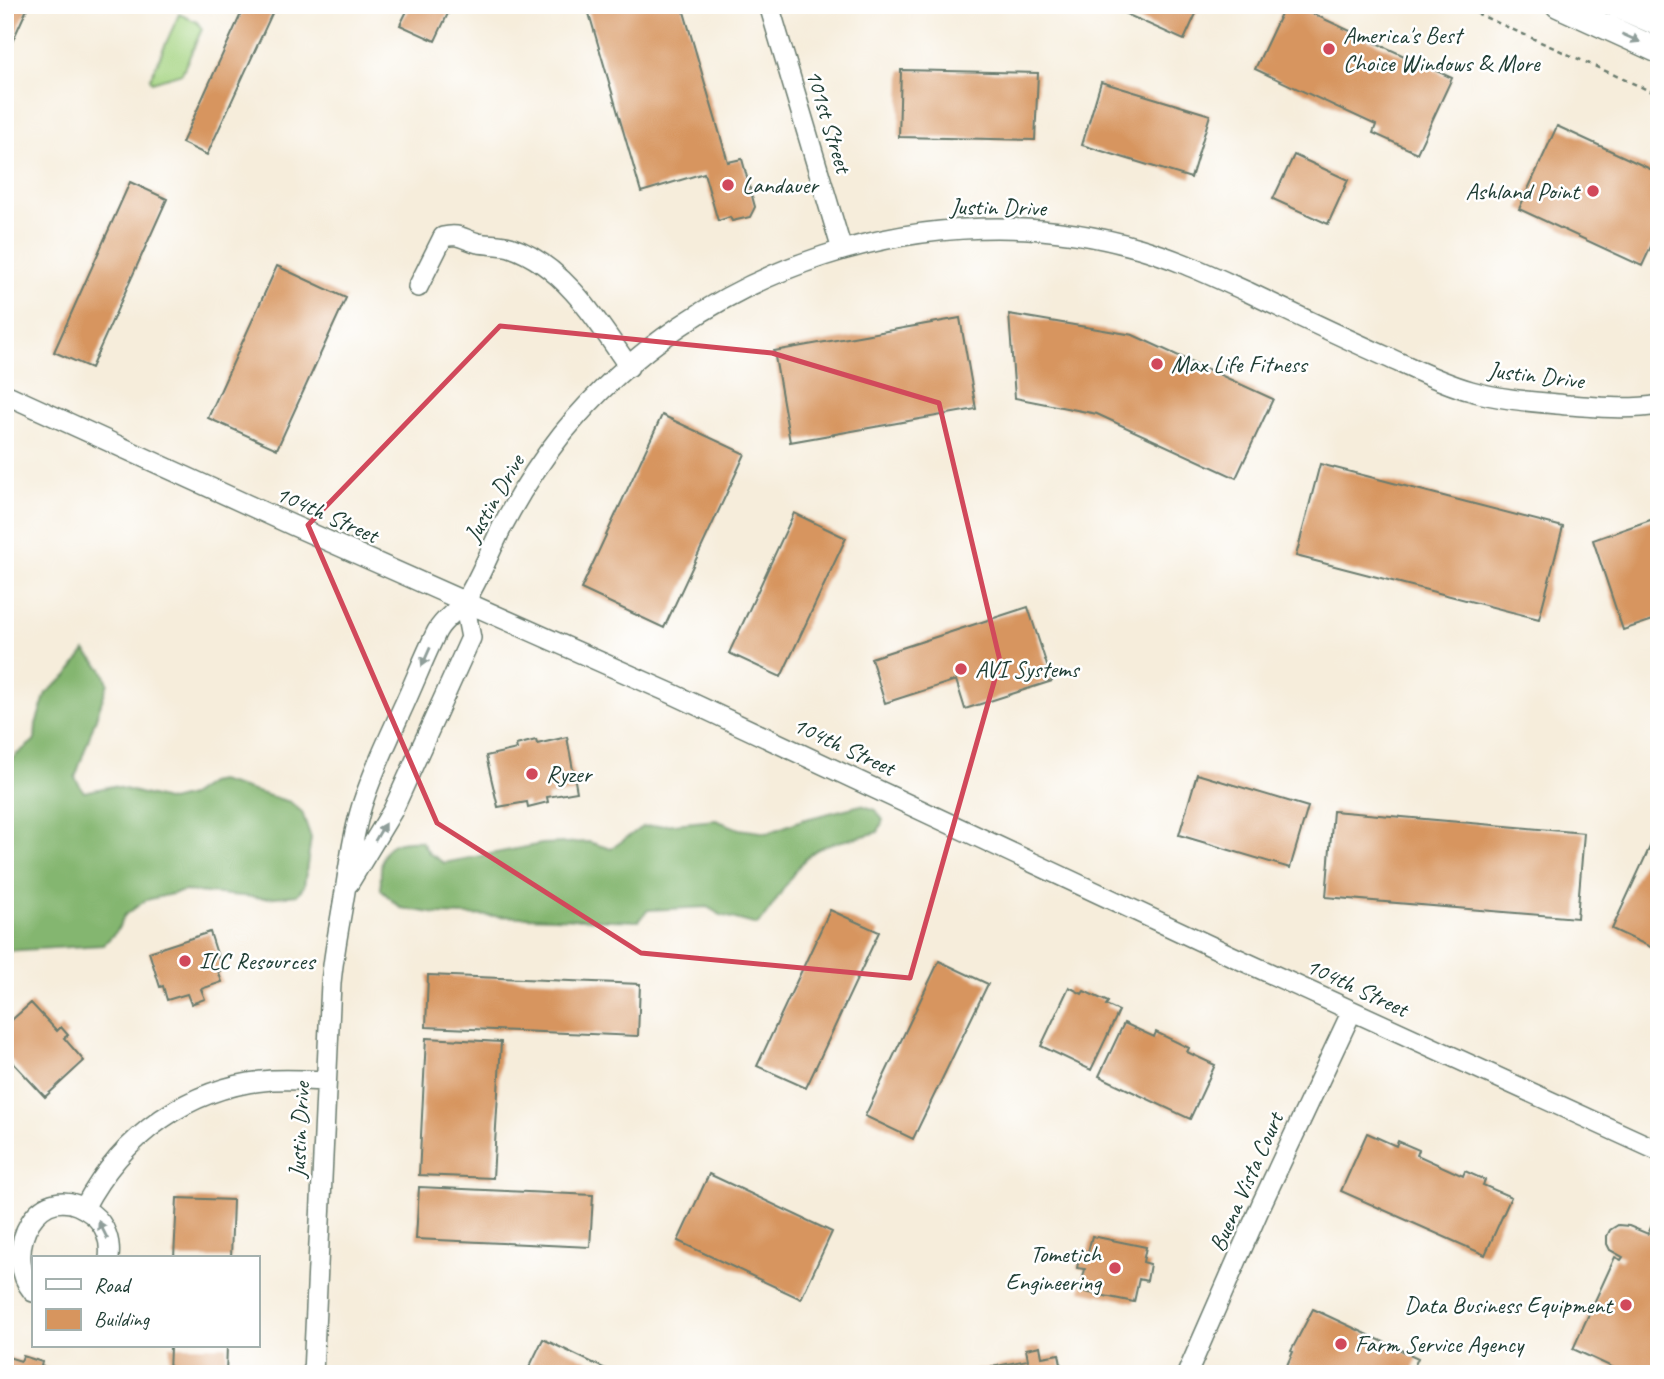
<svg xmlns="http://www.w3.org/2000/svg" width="1664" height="1379" viewBox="0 0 1664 1379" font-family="Caveat,sans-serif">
<rect width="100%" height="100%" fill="#fff"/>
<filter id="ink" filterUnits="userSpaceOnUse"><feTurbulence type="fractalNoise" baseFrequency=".0143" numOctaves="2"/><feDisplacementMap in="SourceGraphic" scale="14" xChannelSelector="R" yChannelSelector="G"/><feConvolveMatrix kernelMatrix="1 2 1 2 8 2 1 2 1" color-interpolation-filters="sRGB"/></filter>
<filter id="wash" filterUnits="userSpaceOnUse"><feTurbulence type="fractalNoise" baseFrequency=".00686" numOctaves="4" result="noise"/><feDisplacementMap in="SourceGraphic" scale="28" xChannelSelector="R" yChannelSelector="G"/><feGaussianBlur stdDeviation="1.57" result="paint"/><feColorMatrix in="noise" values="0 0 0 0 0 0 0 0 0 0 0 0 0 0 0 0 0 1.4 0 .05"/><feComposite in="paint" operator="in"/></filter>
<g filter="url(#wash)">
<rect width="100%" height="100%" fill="#f6eddb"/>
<path fill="#a5d482" stroke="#62885b" stroke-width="2" d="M179,14L197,22L202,29L182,73L152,82L150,79Z"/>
<path fill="#84b670" stroke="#527a52" stroke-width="2" d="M85,651L103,670L108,683L75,778L84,792L113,786L170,801L190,796L209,783L219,781L290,802L302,812L311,838L304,886L297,895L264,898L185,891L146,900L124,916L117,931L103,945L5,951V767L16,755L35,740L36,724L46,693L67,676Z
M861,805L876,810L883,820L878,832C859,838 838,840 820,848C794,860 778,905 757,925L721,915L707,907L648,910L638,921L438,914L401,908L381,890C380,856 380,838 421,841L429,853L444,863L542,844L589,842L611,849L642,827L716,820L739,829L768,833L802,820Z"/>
<g id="blocks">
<path fill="#d7955e" d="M5,5H18L27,9L8,51L5,50Z
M245,5L275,7L207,155L182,143Z
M410,5H452L435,41L400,25Z
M605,5H682L728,162L742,159L755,207L750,217L732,221L730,217L718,221L704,173L641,192L588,10Z
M1119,5H1200L1184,40L1117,10Z
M1285,5H1294L1452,78L1417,153L1373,133L1376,125L1255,69Z
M901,70L1038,73L1035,140L899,137Z
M1101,82L1210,115L1191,178L1082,145Z
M1557,126L1659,173V229L1642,266L1519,209Z
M1294,155L1348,180L1328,224L1273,199Z
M130,182L167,199L91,368L54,352Z
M277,266L346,298L277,449L208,418Z
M1009,314L1133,335L1273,399L1236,478L1097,414L1015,398Z
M960,318L976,409L790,442L774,351Z
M662,415L745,454L664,628L581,589Z
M1320,464L1563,527L1539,619L1296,556Z
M794,513L846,538L781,677L729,653Z
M1659,517V618L1623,630L1593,540Z
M1028,607L1052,681L965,709L956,680L885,703L871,658Z
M567,737L577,792L547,797L548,802L528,807L527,802L498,807L486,756L517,749L516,745L536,740L537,744Z
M1197,774L1308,807L1290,868L1179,835Z
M1333,811L1584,833L1577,918L1326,897Z
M1653,840L1659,843V951L1612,929Z
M830,910L879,932L806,1088L757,1066Z
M210,932L222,970L218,971L222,982L201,989L205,999L191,1004L187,994L167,1000L163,986L160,987L149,952Z
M939,961L988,984L913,1139L865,1116Z
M428,975L640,984L638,1036L426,1027Z
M1069,987L1082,994L1084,991L1108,1002L1106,1005L1119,1011L1091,1070L1041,1046Z
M31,1003L57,1031L61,1027L68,1035L64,1038L84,1061L45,1097L5,1054V1026Z
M1124,1023L1154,1037L1156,1032L1189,1048L1187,1052L1215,1065L1190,1119L1099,1076Z
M426,1038L501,1042L493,1178L419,1175Z
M1367,1133L1396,1146L1398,1141L1419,1150L1417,1155L1463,1176L1465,1171L1485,1180L1483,1185L1511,1197L1485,1255L1341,1191Z
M709,1174L832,1232L801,1299L678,1241Z
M419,1187L593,1195L590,1247L416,1239Z
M177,1198L233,1200L231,1258H174Z
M1618,1225L1629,1226L1648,1234L1652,1225L1659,1228V1374H1627L1573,1349L1615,1257L1621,1260L1623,1257L1610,1250L1607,1244V1236L1610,1230Z
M1092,1236L1146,1247L1143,1262L1150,1264L1147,1281L1139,1279L1134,1302L1080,1291L1085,1269L1077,1268L1081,1250L1088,1252Z
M1313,1309L1418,1358L1411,1374H1283L1293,1352L1291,1351Z
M543,1339L616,1374H526Z
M170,1346H227L226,1374H169Z
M1040,1346L1042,1357L1059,1354L1063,1374H965V1372L1028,1360L1026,1349Z
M23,1356L42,1362L41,1366L53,1370L52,1374H5L8,1357L21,1361Z"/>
</g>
</g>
<g filter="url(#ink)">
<use href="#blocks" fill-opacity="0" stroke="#6a7b6e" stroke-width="2"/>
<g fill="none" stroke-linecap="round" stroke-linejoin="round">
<g stroke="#6a7b6e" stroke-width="22">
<path id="minor" d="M769,5L842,250
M418,287L443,237C460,233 462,239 478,243C489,245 500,244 510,247C564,265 599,323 629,367
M5,394L292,525L675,695L1232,956L1659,1151
M349,883L393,810L469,642L471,638L464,602
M84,1208C122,1136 189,1086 272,1080C290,1079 308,1080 326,1081
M33,1292C0,1252 39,1172 92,1214C106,1225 111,1242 109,1258
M313,1374L331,983C334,950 341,918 346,885C350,858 354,831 362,805C373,771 389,738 404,705C415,681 425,655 437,631C444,618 459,610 467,598C481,575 491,549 503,525C520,493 540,462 562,434C697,267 932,188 1139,248C1177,259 1212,276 1248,292C1294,314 1340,336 1387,357C1414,369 1442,383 1471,391C1503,400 1536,402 1569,405C1599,407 1629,410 1659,405
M1187,1374L1262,1203L1352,1011"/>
</g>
<g stroke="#6a7b6e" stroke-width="27">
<path id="major" d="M1558,5L1659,51
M1616,5L1659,24"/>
</g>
<path stroke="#6a7b6e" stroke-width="2.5" stroke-dasharray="5 5" stroke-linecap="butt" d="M1458,5L1659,95"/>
<use href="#minor" stroke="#fff" stroke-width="19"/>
<use href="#major" stroke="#fff" stroke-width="24"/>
</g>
<defs><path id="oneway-solid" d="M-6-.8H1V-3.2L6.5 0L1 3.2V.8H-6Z" transform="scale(1.75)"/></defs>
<g fill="#8f9e9a">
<use href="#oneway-solid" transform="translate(1631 38) rotate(24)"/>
<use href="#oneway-solid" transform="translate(426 657) rotate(114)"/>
<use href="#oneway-solid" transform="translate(380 832) rotate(-60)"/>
<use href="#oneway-solid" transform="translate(103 1230) rotate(-117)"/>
</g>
</g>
<path fill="none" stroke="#d1495b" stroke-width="5" stroke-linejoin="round" d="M500,326L772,353L939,403L1000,661L910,978L641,953L437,823L308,525Z"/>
<g fill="#d1495b" stroke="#fff" stroke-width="2.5">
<circle cx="1329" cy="49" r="7"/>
<circle cx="728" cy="185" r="7"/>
<circle cx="1593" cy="191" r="7"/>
<circle cx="1157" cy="364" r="7"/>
<circle cx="961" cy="669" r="7"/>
<circle cx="532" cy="774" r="7"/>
<circle cx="185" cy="961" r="7"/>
<circle cx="1115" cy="1268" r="7"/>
<circle cx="1626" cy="1305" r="7"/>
<circle cx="1341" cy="1344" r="7"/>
</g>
<g text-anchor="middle" stroke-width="5" stroke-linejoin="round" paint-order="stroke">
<g font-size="24" fill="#1f3d34" stroke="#fff" text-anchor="start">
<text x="1343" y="43">America's Best<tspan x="1343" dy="28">Choice Windows &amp; More</tspan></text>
<text x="742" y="193">Landauer</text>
<text x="1579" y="199" text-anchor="end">Ashland Point</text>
<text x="1171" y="372">Max Life Fitness</text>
<text x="975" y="677">AVI Systems</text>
<text x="546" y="782">Ryzer</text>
<text x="199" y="969">ILC Resources</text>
<text x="1101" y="1262" text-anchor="end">Tometich<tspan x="1101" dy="28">Engineering</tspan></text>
<text x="1612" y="1313" text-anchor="end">Data Business Equipment</text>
<text x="1355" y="1352">Farm Service Agency</text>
</g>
<g font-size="24" fill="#1f3d34" stroke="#fff">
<text transform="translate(829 121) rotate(73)" y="8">101st Street</text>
<text transform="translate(998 207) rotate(1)" y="8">Justin Drive</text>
<text transform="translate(1536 375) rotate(7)" y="8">Justin Drive</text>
<text transform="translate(494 498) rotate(-60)" y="8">Justin Drive</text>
<text transform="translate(327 514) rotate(24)" y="8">104th Street</text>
<text transform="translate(844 746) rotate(25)" y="8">104th Street</text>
<text transform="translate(1357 987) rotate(25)" y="8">104th Street</text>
<text transform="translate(299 1130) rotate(-87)" y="8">Justin Drive</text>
<text transform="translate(1246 1182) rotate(-66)" y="8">Buena Vista Court</text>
</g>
</g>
<rect width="1664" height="1379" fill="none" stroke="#fff" stroke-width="28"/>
<rect x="32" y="1256" width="228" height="91" fill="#ffffff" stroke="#a5b1ae" stroke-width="2"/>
<rect x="46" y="1279" width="35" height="10" fill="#ffffff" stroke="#a5b1ae" stroke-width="2"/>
<text x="94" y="1292" font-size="21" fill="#1f3d34">Road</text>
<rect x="46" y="1309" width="35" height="21" fill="#d7955e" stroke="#a5b1ae" stroke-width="2"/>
<text x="94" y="1326" font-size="21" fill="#1f3d34">Building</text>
</svg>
